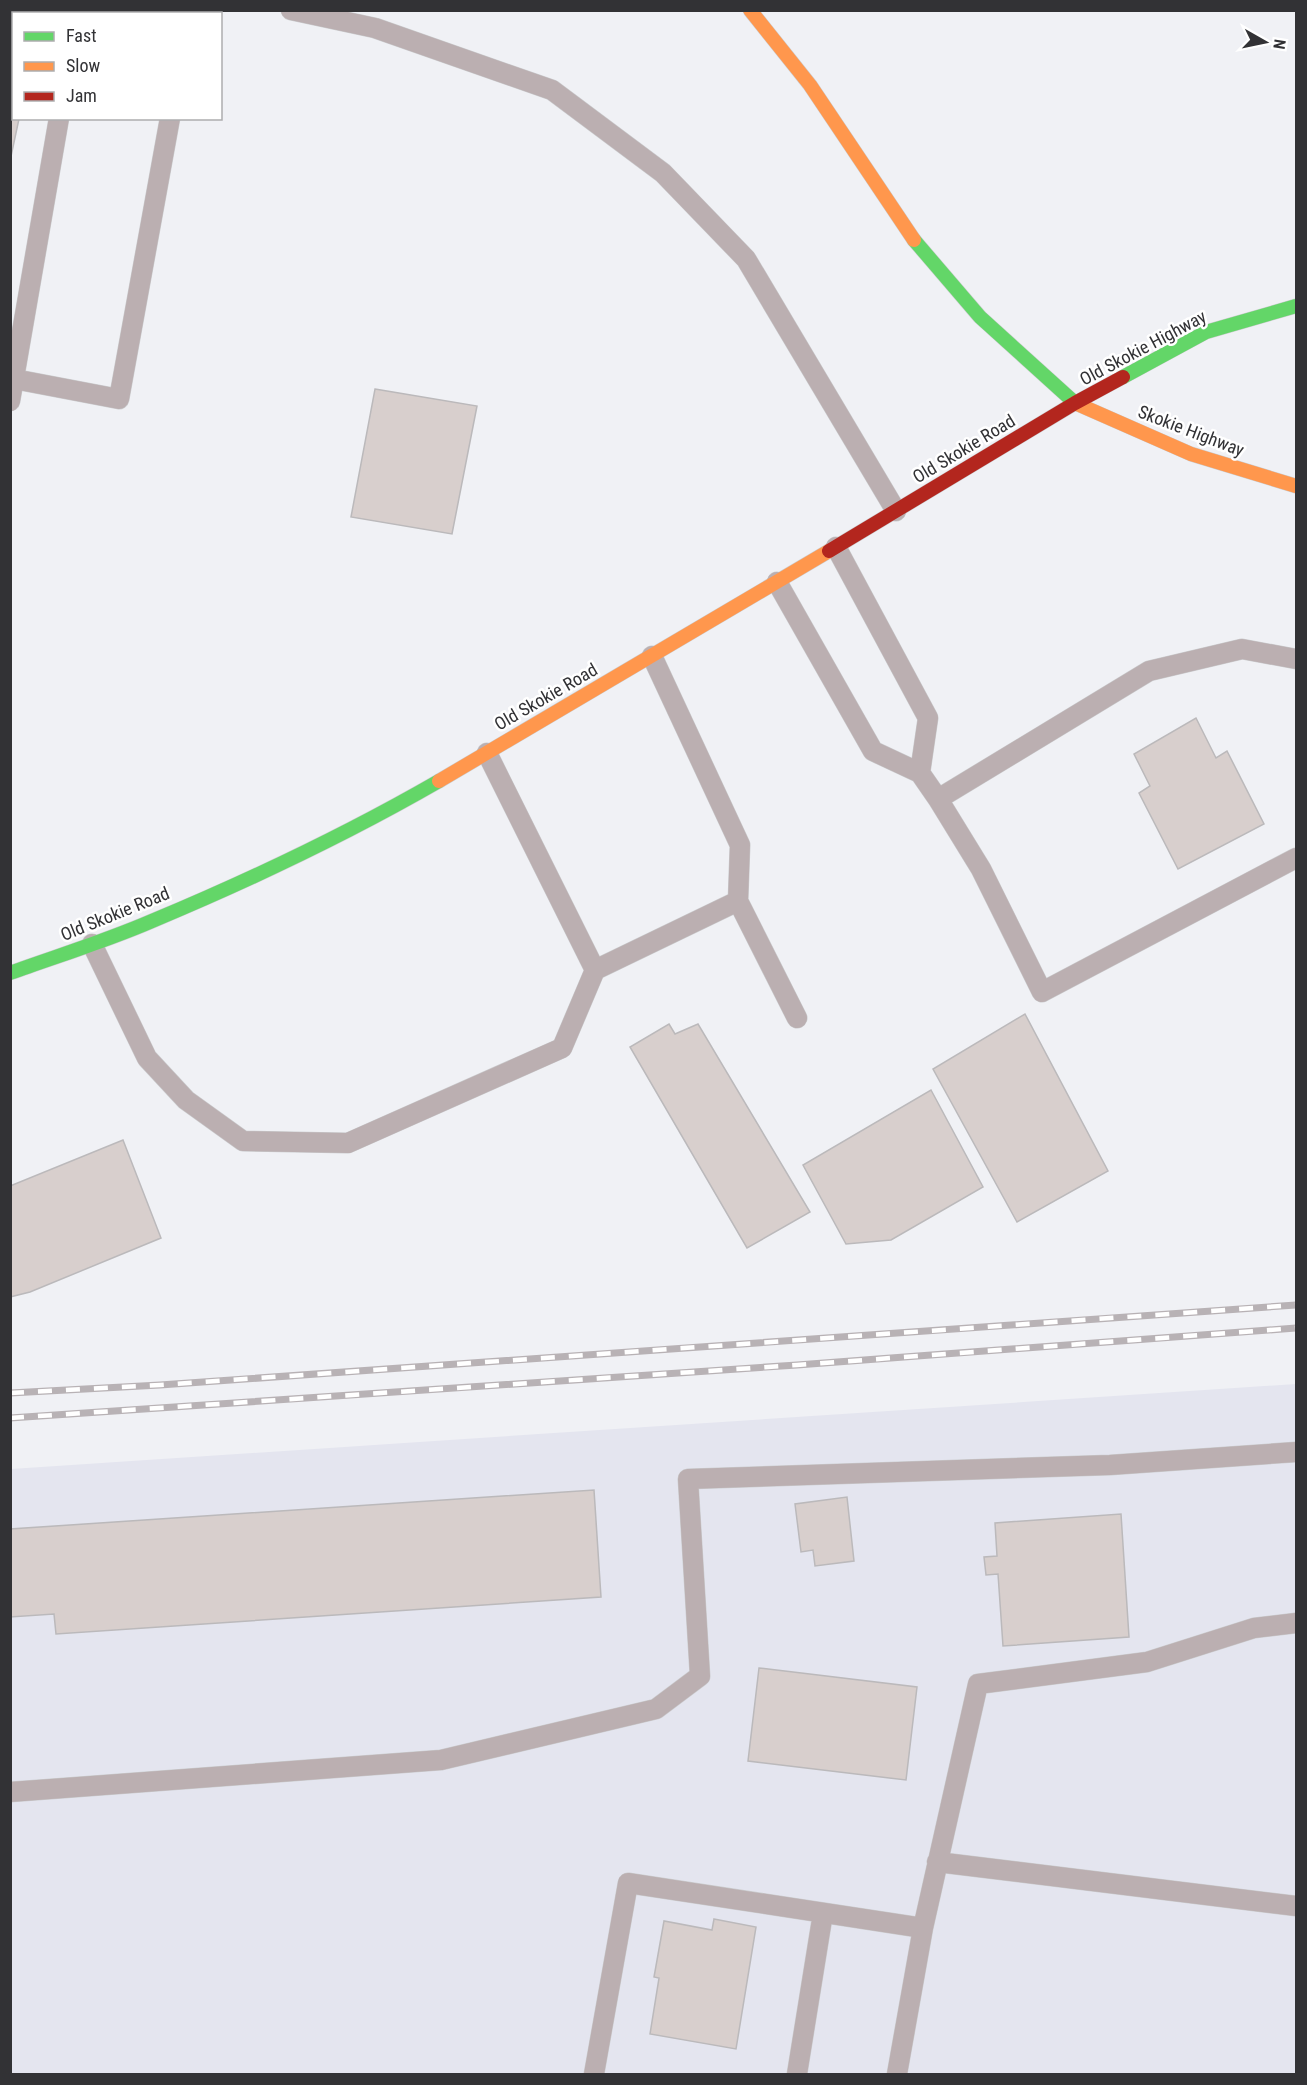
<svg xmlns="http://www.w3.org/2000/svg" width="1307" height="2085" viewBox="0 0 1307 2085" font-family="'Roboto Condensed',sans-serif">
<rect width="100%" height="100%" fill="#f0f1f5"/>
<path fill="#e4e5ef" d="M1296,1384V2074H11V1469Z"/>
<path fill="#d8cfcd" stroke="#bbb9bb" stroke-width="1.5" d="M10,118L19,119L10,161Z
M375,389L477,406L452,534L351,517Z
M1196,718L1216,758L1227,751L1264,824L1178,869L1139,793L1150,786L1134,754Z
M1025,1014L1108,1171L1017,1222L933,1069Z
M669,1024L675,1034L698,1024L810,1212L747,1248L630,1047Z
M931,1090L983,1187L891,1240L846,1244L803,1165Z
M123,1140L161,1238L30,1292L10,1297V1186Z
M594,1490L601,1597L56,1634L54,1614L10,1617V1529Z
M847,1497L854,1561L815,1566L813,1550L801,1552L795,1504Z
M1121,1514L1129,1637L1003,1646L998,1574L986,1575L984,1557L997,1556L995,1523Z
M759,1668L917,1687L906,1780L748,1761Z
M714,1919L756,1927L736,2049L650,2034L659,1978L654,1977L664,1921L712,1930Z"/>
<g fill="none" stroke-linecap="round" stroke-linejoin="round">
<g stroke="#cbccce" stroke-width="21">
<path id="lane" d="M291,10L375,28L552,90L663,173L746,259L896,511
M77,14L78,10
M14,379L119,399L170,118
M10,401L59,118
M836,547L928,718L920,773
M777,582L873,751L920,773L938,799L981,869L1042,992L1296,858
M487,753L595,970L738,901L740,845L652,656
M938,799L1149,671L1242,649L1296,659
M738,901L797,1018
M92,944L147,1058L186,1100L243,1141L348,1143L562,1048L595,970
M10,1792L441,1760L656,1709L700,1676L688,1479L1110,1465L1296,1452
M937,1862L1296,1906
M594,2074L628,1883L923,1928
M797,2074L823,1913
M897,2074L923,1928L978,1684L1147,1662L1254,1628L1296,1623"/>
</g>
<g stroke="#cbccce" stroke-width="15">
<path id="fast" d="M914,240L980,317L1075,403
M1123,377L1206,332L1296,306
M10,973C57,956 106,941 152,921C250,880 347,834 439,781"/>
</g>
<g stroke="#cbccce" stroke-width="15">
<path id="slow" d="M750,10L810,85L914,240
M1075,403L1191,454L1296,486
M439,781L829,551"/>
</g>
<g stroke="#cbccce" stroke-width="15">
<path id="jam" d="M829,551L1075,403L1123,377"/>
</g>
<use href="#lane" stroke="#bbafb1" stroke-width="20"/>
<use href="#fast" stroke="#63d668" stroke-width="14"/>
<use href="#slow" stroke="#ff974d" stroke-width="14"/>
<use href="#jam" stroke="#b3261e" stroke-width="14"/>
<g stroke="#b8b2b5" stroke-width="7">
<path id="rail" d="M10,1393L160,1385L1296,1305
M10,1418L797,1365L1296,1328"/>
</g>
<use href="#rail" stroke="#fff" stroke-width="4.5" stroke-dasharray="14" stroke-linecap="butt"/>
</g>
<g text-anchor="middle" stroke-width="5" stroke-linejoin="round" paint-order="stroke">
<g font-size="18" fill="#323235" stroke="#fff">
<text transform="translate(1143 348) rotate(-28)" y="6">Old Skokie Highway</text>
<text transform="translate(1191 431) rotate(21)" y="6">Skokie Highway</text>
<text transform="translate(964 449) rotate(-31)" y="6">Old Skokie Road</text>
<text transform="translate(546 697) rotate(-30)" y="6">Old Skokie Road</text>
<text transform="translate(115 914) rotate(-22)" y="6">Old Skokie Road</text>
</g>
</g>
<rect width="1307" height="2085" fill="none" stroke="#323235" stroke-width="24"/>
<rect x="12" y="12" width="210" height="108" fill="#ffffff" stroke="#adadae" stroke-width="1.5"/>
<rect x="24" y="32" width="30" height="9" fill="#63d668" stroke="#adadae" stroke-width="1.5"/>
<text x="66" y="42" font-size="18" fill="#323235">Fast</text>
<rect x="24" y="62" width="30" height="9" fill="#ff974d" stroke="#adadae" stroke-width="1.5"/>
<text x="66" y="72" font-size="18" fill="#323235">Slow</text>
<rect x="24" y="92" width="30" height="9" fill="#b3261e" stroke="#adadae" stroke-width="1.5"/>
<text x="66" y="102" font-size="18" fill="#323235">Jam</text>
<g transform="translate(1265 42) rotate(99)" stroke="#ffffff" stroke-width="4.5" paint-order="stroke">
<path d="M0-4.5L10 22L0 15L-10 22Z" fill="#323235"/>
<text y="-9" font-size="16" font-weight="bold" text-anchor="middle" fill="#323235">N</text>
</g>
</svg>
